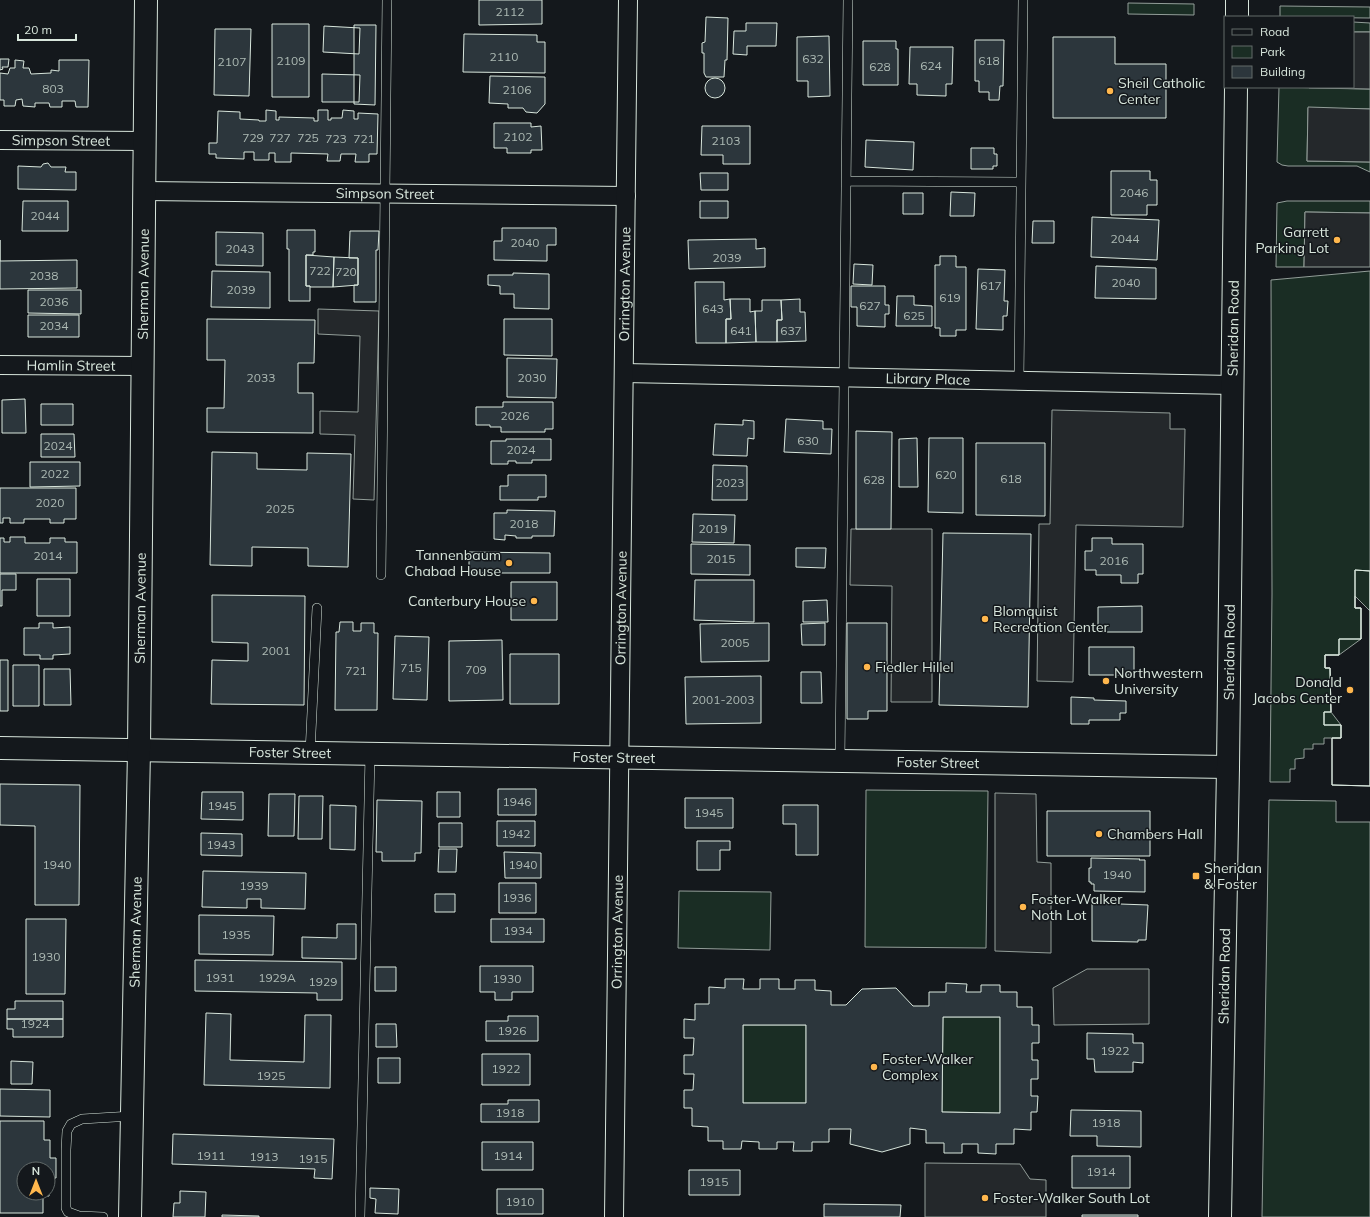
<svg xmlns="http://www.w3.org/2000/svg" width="1370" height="1217" viewBox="0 0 1370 1217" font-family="Mulish,sans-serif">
<rect width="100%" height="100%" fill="#14181c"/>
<path fill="#1a2d24" stroke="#939e99" d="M1128,3L1194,4V15L1128,14Z
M1280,6L1370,7V18L1280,17Z
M1353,22L1370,23V32H1353Z
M1279,87L1370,89V109L1308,108L1307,161L1370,162V172L1357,166H1288L1282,165L1277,162Z
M1287,201H1370V213L1305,212L1304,267H1276L1277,203Z
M1370,271V611L1355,596V608H1361V639L1339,655H1325V668H1330L1331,712L1341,725V738H1324V744H1313V749H1304V758L1295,759V769H1290V782H1270L1272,594L1271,280Z
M866,790L988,791L986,948L865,947Z
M1269,800L1336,801V822H1370V1217H1262Z
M679,891L771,892L770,950L678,948Z
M943,1017H1000V1113L942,1112Z
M743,1025H806V1103H743Z"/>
<path fill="#24282b" stroke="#939e99" d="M1353,32H1370V89L1309,88V87H1353Z
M1308,107L1370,109V162L1307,161Z
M1305,212L1370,213V267H1304Z
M318,309L379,311L374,500L353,499L355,435L320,434V411L358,412L360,336L318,334Z
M1052,410L1170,413V429H1185L1183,527L1076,525L1073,682L1037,681L1039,524H1050Z
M851,529H932V702H891L892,586L850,585Z
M995,793L1036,794L1037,862L1051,863V953L995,951Z
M1087,969H1149V1024L1054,1025L1053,988Z
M925,1163L1020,1164L1030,1179L1046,1180V1217H925Z"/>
<path fill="#2c363c" stroke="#d8e6dc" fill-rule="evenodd" d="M479,0H542V24L479,25Z
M706,17L728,18L727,60H725L724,77H706L704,73V53H702V43L705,42Z
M746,23H777L776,46H747V55L733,54L734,31H746Z
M272,24H309V97H272Z
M354,25H376L375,105L354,104Z
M324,26L360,28L359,54L323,52Z
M215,29H251L249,96L214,95Z
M464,34L537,35V42H545V73L463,72Z
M829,36L830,96L808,97V81H797V37Z
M1053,37H1115V64H1166V118H1053Z
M975,40H1004L1003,86H1000L999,100H989V92H979V81H975Z
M863,41H896V49H898V85H863Z
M910,47H953L952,84H946V96L917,95V84H909Z
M0,59H9L8,67H2L3,69L0,70Z
M15,60L24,61L23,68H29L31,74L51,73V70L59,71V60H89L88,107H76L75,101H62V107H50L49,103H35V107L23,106L22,99L16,100L15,106H4V100H0V73L8,74L10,68H15Z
M322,74L360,75L359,102H322Z
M490,76L545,77V104L537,113L526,112L523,108H508V104L489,103Z
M705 88a10 10 0 1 1 20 0a10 10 0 1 1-20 0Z
M266,110L276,111V120H279V117L314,118V121H318V110H328V120H331V118H342L343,110L354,111V119H358V113L378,114L377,154H369V162H355L356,154H341L340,161H327L328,154L291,153V162H275V153H269V160H254V152H244V159L216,158V154H209V143H217L218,111L240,112V119L259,120V121H266Z
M494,123H531V127L541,126L542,150H531V153H507V148H494Z
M702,126H750V164H723V155H701Z
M866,140L914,142L913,170L865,167Z
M971,148H994V154H997V166H993V169H971Z
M48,163L51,167H66L65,172H76V190L18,189V166L41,167L43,164Z
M1111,171H1150V180H1157V205H1147V215H1111Z
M700,173H728V190H701Z
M951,192L975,193L974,216H950Z
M903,193H923V214H903Z
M23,201H68V231H22Z
M700,201H728V218H700Z
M1092,217L1159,220L1157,260L1091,257Z
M1033,221H1054V243H1032Z
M502,228H556V245H547V261L494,260V241H502Z
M287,230H315V252H313V255H306V286H310V301H289V249H287Z
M350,231H379L378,250H376V302H354V285H358V258H349Z
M216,232L263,233V266L216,265Z
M756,239V249L765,248V267L689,269L688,240Z
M0,240V261L77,260V288L0,289Z
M306,255L334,257L333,287H310V286H306Z
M940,256H956V267H966V330H956V336H940V328H935V265H940Z
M334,257L358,258V285L333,287Z
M854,264L873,265L872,285L853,284Z
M1096,266L1156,268V299L1095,298Z
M978,269L1005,270L1004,301H1008L1007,316H1003V330L976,329Z
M212,271L270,272V308L211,307Z
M513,273L549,274V309L514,308V294H500V286L488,285V275H513Z
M695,282H724V300L730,299L731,319H726V343H696Z
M851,286H885V305H889V314H885V327L857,326V307H851Z
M28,290H81V314L28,313Z
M897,296H914V305L932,306V326H896Z
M730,299H750V312L755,311L756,342L726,343V319H731Z
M800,299V312H805L806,341L777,342V320H782L781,300Z
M762,300H781L782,320H777V342H756L755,311H762Z
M28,315H79V337H28Z
M207,319L315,320L314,363H298V393H313V433L207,432V408H224L225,360H207Z
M504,319H552V356L504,355Z
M507,358L557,359L556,398L507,397Z
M25,399L26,433H2V400Z
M503,402H553V429H545V432H501V427H490V425H476V407H503Z
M41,404H73V425H41Z
M786,419L823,421V429H832L831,454L784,452Z
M743,420L754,421V439L748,438L747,456L713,455L715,424L743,425Z
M856,431L892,432L891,529H856Z
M41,434H74L75,457H41Z
M917,438L918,487H899V439Z
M929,438H963V513L928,512Z
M506,439H551V460H532V463H516V461H508V464H491V441H506Z
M976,443H1045V516L976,515Z
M212,452L257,453V469L307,470V453L351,454L348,567L308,566V548L252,547V566L210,565Z
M30,462H80V486L30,487Z
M713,465L747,466V500H712Z
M508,475H546V497H538V500H500V486H508Z
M0,488H76V519H64V523H50V519H24V523H10V518H3V523H0Z
M507,510L555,511L554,536H532V538H516V536L505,535V540L494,539V513H507Z
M693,514L735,515L734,543L692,542Z
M943,533L1031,534L1028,707L939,705Z
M10,537H25V543H50V538H65V542H77V573H0V538H4V542H10Z
M1092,538H1112V544H1143V574H1138V583H1121V575H1096V570H1085V551H1092Z
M691,544L750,545V575L691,574Z
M796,548H826L825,568L796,567Z
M469,552L550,553V573H469Z
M1355,570L1370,571V786L1332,785V738H1341V725H1324V712H1331L1330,668H1325V655H1339V639H1361V608H1355Z
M1355,570L1370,571V786L1332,785V738H1341V725H1324V712H1331L1330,668H1325V655H1339V639H1361V608H1355Z
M0,574H16V590H2V606H0Z
M37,579H70V616H37Z
M695,580H754V622L694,620Z
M511,582H557V620H511Z
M212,595L305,596L304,705L211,704L212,660L248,661V643L212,642Z
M827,600L828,622H803V601Z
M1142,606V632H1098V607Z
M340,622H353V631H361V623H374V633H378L377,710H335L336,632H339Z
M39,623H53V628L70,627V654L53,655V659H40V655H24V628H39Z
M769,623V661L701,662L700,624Z
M825,623V645H802L801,624Z
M847,623H887V711H868V719H847Z
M395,636L429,637L427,700L393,699Z
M502,640L503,700L449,701V641Z
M1089,647H1134V675H1089Z
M510,654H559V704H510Z
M0,660H8V711H0Z
M13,665H39V706H13Z
M44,669H70L71,705H44Z
M801,672H821L822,703H801Z
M761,676V723L686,724L685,677Z
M1071,697L1094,698V700L1126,701V713H1120V720H1089V724H1071Z
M0,784L80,785L79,905H35V826L0,825Z
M498,789H536V815H498Z
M202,792H243V820L201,819Z
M437,792H460V817H437Z
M269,794H295L294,836H268Z
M299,796H323L322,839H298Z
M685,798H733V828H685Z
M377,800L422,801L421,853H415V861H382V852H376Z
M330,805L356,806L355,850L330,849Z
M783,805H818V855H796V824H783Z
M1047,811H1150V856H1047Z
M497,821H535V846H497Z
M439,823H462V847H439Z
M201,833L242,834V856L201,855Z
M697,841H730V850H720V870H697Z
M439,849H457L456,872H438Z
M504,852L541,853V878H505Z
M1091,858L1140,859L1139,860H1145V892L1094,891V884H1091V882H1089V868H1091Z
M203,871L306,873L305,909L261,908V899H247V908L202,907Z
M499,883H536V913H499Z
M435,894H455V912H435Z
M1092,903L1148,905L1146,940H1138V942L1092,941Z
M199,915L274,916L273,955L199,954Z
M26,919H66L65,994H26Z
M491,919H544V942H491Z
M337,924H356V959L302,958V937L337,938Z
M195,960L342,962V1000H317V993L195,991Z
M480,966H533V992H512V1000H495V992H480Z
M375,967H396V991H375Z
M725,979H744L743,989H760V979H779V989H795V980H815V990L831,991V1005H846L862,989L896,988L913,1006H929V992H946V983L967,984L966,992H981V985H1000V992H1017V1007H1032V1025H1039V1043H1032V1060H1038V1079H1031V1096H1038L1037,1112H1031V1130L1014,1129V1144H996V1154L978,1153V1144H962V1153H944V1143H926V1130L910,1128V1144L882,1152L850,1144L851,1129H829V1142H812V1151H793L794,1142H777V1149H759V1142L742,1141L741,1149H723V1141H708V1127L692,1126V1108H684V1090H693L694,1074H684V1055H693L694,1038H684V1019L695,1020V1004H709V987L725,988ZM943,1017H1000V1113L942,1112ZM743,1025H806V1103H743Z
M15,1001H63V1019H7V1009H15Z
M206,1013L231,1014L230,1060L304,1062L305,1015H331L330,1088L204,1085Z
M508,1016H538V1041H486V1021H508Z
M7,1019H63V1037H13V1029H7Z
M376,1024H396L397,1047H376Z
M1087,1033L1133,1034V1043H1143V1063L1133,1062V1072H1095L1094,1059H1087Z
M482,1054H530V1085H482Z
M378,1058H400V1083H378Z
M11,1061L33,1062L32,1084H11Z
M0,1089L50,1090V1117L0,1116Z
M508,1100H539V1122H481V1104H508Z
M1071,1110L1141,1111V1147L1097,1146V1136H1070Z
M0,1121H44V1140H50V1158H56V1178H49V1196H43V1213H0ZM24,1169H48V1193H24Z
M173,1134L334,1139L332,1179L314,1178L315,1169L172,1164Z
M482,1142H533V1170H482Z
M1072,1156H1130V1188H1072Z
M689,1170H740V1195H689Z
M370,1188L399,1189L398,1214L375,1213L376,1199L370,1198Z
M497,1189H543V1214H497Z
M180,1191L206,1192L205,1217H173L174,1203H180Z
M824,1204L901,1205L900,1217H824Z
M222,1215L259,1216V1217H222Z
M1082,1215H1138V1217H1082Z"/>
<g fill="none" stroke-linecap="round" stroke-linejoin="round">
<g stroke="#d8e6dc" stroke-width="10">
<path id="service" d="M846,181L1021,182
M1019,381L1023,0
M381,575L387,0
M310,753L317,608
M840,761L848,0
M103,1217L79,1216L68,1212L66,1208V1150L67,1131L71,1124L82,1119L132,1116
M360,1217L370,754"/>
</g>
<g stroke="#d8e6dc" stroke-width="20">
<g id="minor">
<path id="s1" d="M0,140L145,141"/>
<path id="s2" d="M145,191L626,196"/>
<path id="s3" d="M0,365L142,366"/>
<path id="s4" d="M624,373L1233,385"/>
<path id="s5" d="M614,1217L628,0"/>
</g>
</g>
<g stroke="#d8e6dc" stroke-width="24">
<g id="tertiary">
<path id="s6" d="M0,748L1228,767"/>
<path id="s7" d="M130,1217L139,750L146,0"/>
</g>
</g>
<g stroke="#d8e6dc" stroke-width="24">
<g id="secondary">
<path d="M1237,17V0"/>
<path id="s8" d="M1220,1217L1228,767L1236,87"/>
</g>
</g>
<use href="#service" stroke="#14181c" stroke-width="9"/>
<use href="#minor" stroke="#14181c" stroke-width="18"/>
<use href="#tertiary" stroke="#14181c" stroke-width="22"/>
<use href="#secondary" stroke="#14181c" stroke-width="22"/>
</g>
<g fill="#ffb74d" stroke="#14181c" stroke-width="1.5">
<circle cx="1110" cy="91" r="4"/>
<circle cx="1337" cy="240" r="4"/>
<circle cx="509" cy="563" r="4"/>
<circle cx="534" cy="601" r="4"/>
<circle cx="985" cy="619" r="4"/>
<circle cx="867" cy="667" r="4"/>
<circle cx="1106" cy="681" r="4"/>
<circle cx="1350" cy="690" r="4"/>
<circle cx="1099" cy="834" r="4"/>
<rect x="1192" y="872" width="8" height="8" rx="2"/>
<circle cx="1023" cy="907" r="4"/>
<circle cx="874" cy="1067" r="4"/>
<circle cx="985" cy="1198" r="4"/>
</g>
<g text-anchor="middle" stroke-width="3" stroke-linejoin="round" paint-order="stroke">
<g font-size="12" fill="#adbab4">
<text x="510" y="16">2112</text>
<text x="504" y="61">2110</text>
<text x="813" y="63">632</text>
<text x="291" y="65">2109</text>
<text x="989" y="65">618</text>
<text x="232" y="66">2107</text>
<text x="931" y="70">624</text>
<text x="880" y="71">628</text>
<text x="53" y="93">803</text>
<text x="517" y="94">2106</text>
<text x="518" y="141">2102</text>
<text x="253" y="142">729</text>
<text x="280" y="142">727</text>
<text x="308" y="142">725</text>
<text x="336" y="143">723</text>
<text x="364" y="143">721</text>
<text x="726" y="145">2103</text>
<text x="1134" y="197">2046</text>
<text x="45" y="220">2044</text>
<text x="1125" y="243">2044</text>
<text x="525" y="247">2040</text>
<text x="240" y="253">2043</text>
<text x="727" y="262">2039</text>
<text x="320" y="275">722</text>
<text x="346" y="276">720</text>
<text x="44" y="280">2038</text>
<text x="1126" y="287">2040</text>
<text x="991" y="290">617</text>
<text x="241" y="294">2039</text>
<text x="950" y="302">619</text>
<text x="54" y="306">2036</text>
<text x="870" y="310">627</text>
<text x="713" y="313">643</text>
<text x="914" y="320">625</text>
<text x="54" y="330">2034</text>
<text x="741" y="335">641</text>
<text x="791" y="335">637</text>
<text x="261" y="382">2033</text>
<text x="532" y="382">2030</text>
<text x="515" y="420">2026</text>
<text x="808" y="445">630</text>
<text x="58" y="450">2024</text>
<text x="521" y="454">2024</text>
<text x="55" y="478">2022</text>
<text x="946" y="479">620</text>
<text x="1011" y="483">618</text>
<text x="874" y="484">628</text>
<text x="730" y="487">2023</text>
<text x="50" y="507">2020</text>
<text x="280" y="513">2025</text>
<text x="524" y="528">2018</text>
<text x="713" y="533">2019</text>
<text x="48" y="560">2014</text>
<text x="721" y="563">2015</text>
<text x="1114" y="565">2016</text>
<text x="735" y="647">2005</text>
<text x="276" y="655">2001</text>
<text x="411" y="672">715</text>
<text x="476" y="674">709</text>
<text x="356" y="675">721</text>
<text x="723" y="704">2001-2003</text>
<text x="517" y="806">1946</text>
<text x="222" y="810">1945</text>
<text x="709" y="817">1945</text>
<text x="516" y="838">1942</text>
<text x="221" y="849">1943</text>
<text x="57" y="869">1940</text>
<text x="523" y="869">1940</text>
<text x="1117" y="879">1940</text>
<text x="254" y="890">1939</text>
<text x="517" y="902">1936</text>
<text x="518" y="935">1934</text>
<text x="236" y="939">1935</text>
<text x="46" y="961">1930</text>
<text x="220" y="982">1931</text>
<text x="277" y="982">1929A</text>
<text x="507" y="983">1930</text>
<text x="323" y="986">1929</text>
<text x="35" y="1028">1924</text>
<text x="512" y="1035">1926</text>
<text x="1115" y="1055">1922</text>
<text x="506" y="1073">1922</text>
<text x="271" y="1080">1925</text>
<text x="510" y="1117">1918</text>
<text x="1106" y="1127">1918</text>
<text x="211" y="1160">1911</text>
<text x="508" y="1160">1914</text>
<text x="264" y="1161">1913</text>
<text x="313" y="1163">1915</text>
<text x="1101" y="1176">1914</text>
<text x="714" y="1186">1915</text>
<text x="520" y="1206">1910</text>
</g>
<g font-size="14" fill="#d8e6dc" stroke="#14181c" text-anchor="start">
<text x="1118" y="88">Sheil Catholic<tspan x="1118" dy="16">Center</tspan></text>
<text x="1329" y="237" text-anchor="end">Garrett<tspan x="1329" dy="16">Parking Lot</tspan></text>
<text x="501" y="560" text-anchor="end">Tannenbaum<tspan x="501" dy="16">Chabad House</tspan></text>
<text x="526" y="606" text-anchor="end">Canterbury House</text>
<text x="993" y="616">Blomquist<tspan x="993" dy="16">Recreation Center</tspan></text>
<text x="875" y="672">Fiedler Hillel</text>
<text x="1114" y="678">Northwestern<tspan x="1114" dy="16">University</tspan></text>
<text x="1342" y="687" text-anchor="end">Donald<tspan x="1342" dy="16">Jacobs Center</tspan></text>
<text x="1107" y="839">Chambers Hall</text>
<text x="1204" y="873">Sheridan<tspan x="1204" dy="16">&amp; Foster</tspan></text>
<text x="1031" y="904">Foster-Walker<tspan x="1031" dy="16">Noth Lot</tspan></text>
<text x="882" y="1064">Foster-Walker<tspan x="882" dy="16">Complex</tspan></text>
<text x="993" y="1203">Foster-Walker South Lot</text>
</g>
<g font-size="14" fill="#d8e6dc" stroke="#14181c">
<text dy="5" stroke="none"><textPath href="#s1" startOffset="61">Simpson Street</textPath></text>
<text dy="5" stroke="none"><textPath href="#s2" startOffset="240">Simpson Street</textPath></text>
<text dy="5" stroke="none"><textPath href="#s7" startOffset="933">Sherman Avenue</textPath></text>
<text dy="5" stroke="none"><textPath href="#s5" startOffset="933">Orrington Avenue</textPath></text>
<text dy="5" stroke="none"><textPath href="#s8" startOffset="889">Sheridan Road</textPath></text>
<text dy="5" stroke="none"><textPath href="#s3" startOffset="71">Hamlin Street</textPath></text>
<text dy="5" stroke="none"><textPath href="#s4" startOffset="304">Library Place</textPath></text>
<text dy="5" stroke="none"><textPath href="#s7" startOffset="609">Sherman Avenue</textPath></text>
<text dy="5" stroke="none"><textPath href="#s5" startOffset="609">Orrington Avenue</textPath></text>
<text dy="5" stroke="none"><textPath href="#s8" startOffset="565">Sheridan Road</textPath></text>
<text dy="5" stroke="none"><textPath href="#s6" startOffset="290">Foster Street</textPath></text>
<text dy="5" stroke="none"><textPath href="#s6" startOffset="614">Foster Street</textPath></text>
<text dy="5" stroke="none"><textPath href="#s6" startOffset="938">Foster Street</textPath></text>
<text dy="5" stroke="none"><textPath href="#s7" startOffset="285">Sherman Avenue</textPath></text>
<text dy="5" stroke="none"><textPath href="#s5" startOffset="285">Orrington Avenue</textPath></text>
<text dy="5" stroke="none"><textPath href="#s8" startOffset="241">Sheridan Road</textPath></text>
</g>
</g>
<rect x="1224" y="16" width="130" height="72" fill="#14181c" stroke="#626a69"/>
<rect x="1232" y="29" width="20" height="6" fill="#14181c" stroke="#626a69"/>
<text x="1260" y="36" font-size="12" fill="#d8e6dc">Road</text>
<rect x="1232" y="46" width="20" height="12" fill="#1a2d24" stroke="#626a69"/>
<text x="1260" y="56" font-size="12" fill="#d8e6dc">Park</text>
<rect x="1232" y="66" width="20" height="12" fill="#2c363c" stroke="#626a69"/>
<text x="1260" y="76" font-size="12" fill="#d8e6dc">Building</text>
<g transform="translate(36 1181)"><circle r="19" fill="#14181c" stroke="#626a69"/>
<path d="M0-3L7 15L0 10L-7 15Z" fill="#ffb74d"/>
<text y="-6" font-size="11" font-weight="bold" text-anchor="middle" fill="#d8e6dc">N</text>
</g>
<path d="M18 34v6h58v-6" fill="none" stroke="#d8e6dc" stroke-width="2"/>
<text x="24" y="34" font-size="12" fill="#d8e6dc" stroke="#14181c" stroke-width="3" paint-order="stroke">20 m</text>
</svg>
